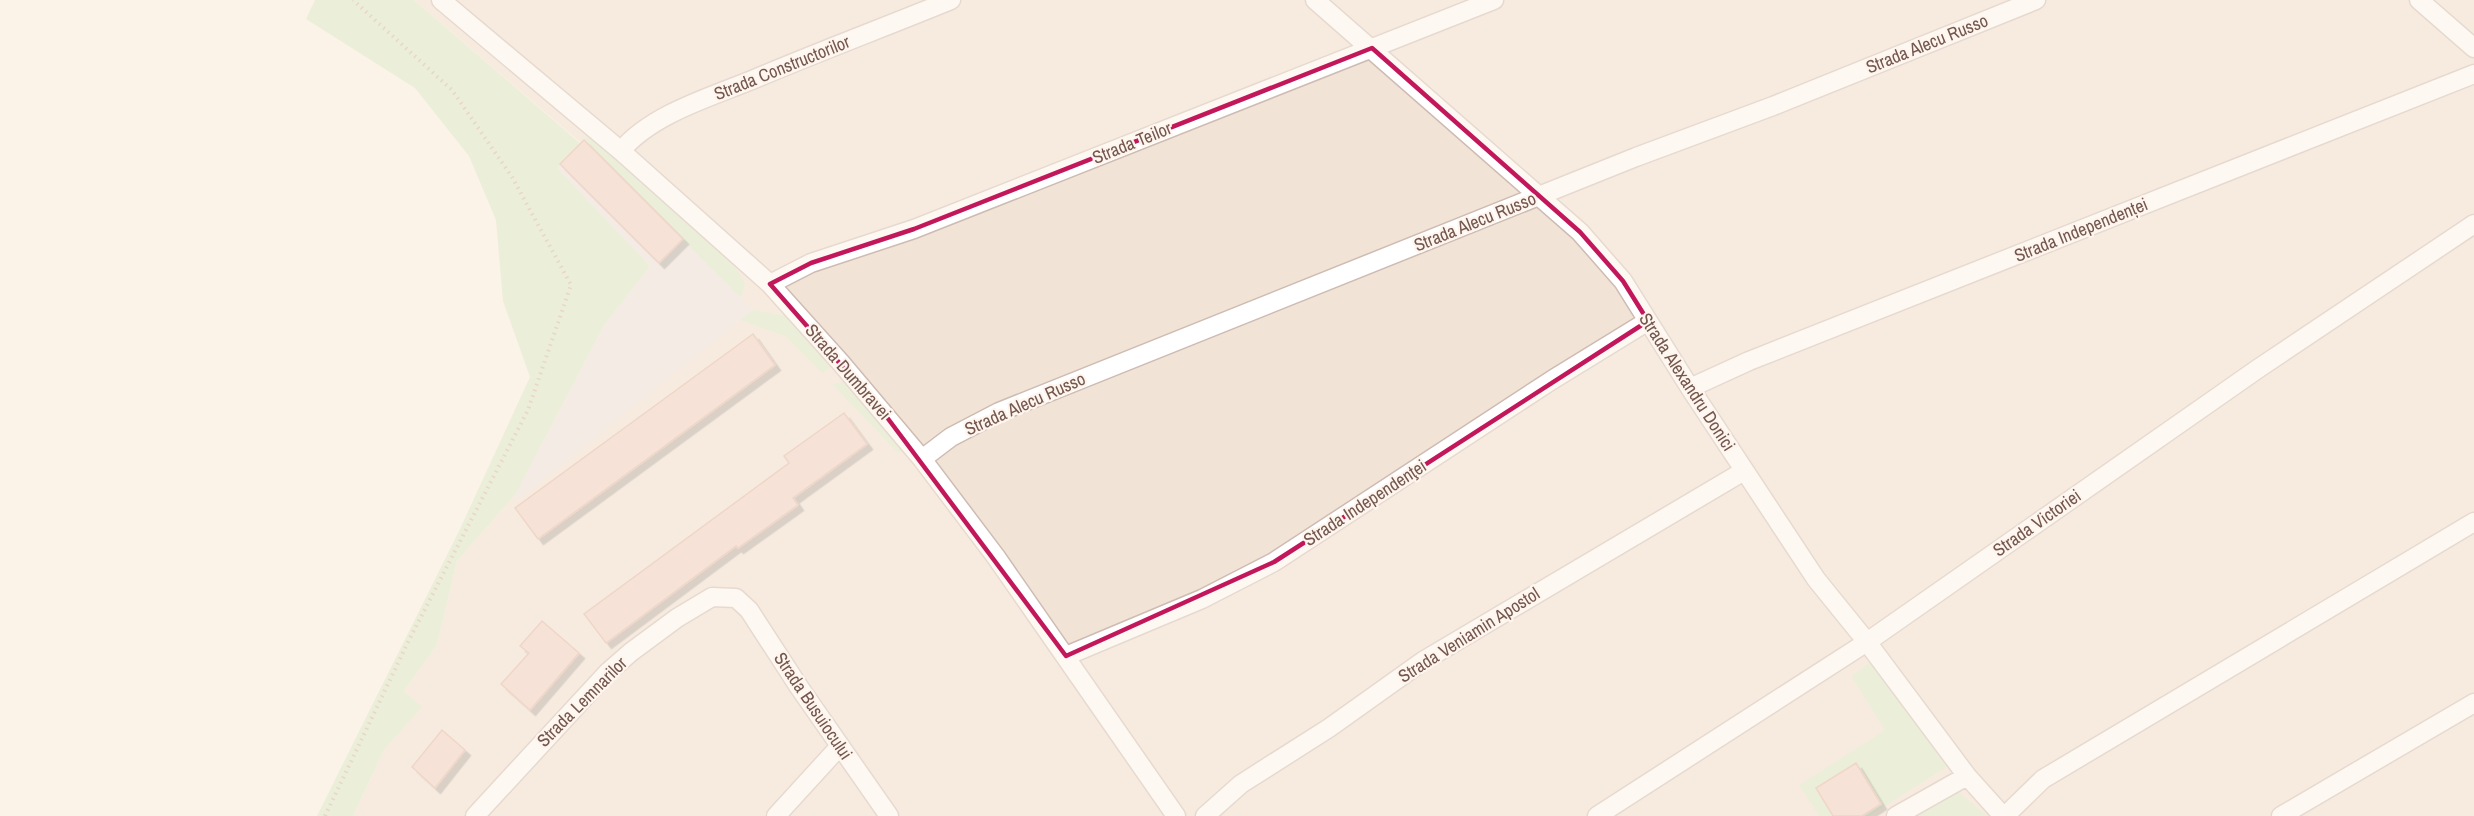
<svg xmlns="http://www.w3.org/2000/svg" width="2474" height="816" viewBox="0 0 2474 816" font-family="'Archivo Narrow',sans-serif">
<defs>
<filter id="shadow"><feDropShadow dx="5.5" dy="5.5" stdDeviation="0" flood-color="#0004"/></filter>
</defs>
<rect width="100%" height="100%" fill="#fbf2e8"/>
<path fill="#f2e3d7" d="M414,0H2474V816H353L384,750L421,707L404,691L437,645L457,561L515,495L604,325L650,266L556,167L581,143Z"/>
<path fill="#ece5e1" d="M584,140L753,310L517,500L515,495L604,325L650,266L556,167Z"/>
<path fill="#d8e8c7" d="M315,0H414L581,144L557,168L650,266L604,325L515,495L457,561L437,645L404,691L422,707L384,750L353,816H317L460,529L530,377L503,301L496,220L469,156L415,88L306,19Z
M589,134L734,265L745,283L741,298L584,140Z
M753,310L787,316L831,367L822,373L785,336L740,320Z
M844,382L903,450L898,453L832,384Z
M1872,661L1950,765L1869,816H1862L1881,804L1856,763L1816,788L1833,816H1819L1799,785L1885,730L1851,676Z
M1957,791L1988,816H1913Z"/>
<path fill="#efcfc2" stroke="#e0b4a3" stroke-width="1.5" filter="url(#shadow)" d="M584,140L683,239L659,263L560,164Z
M753,334L775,365L538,539L515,508Z
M844,413L867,444L793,498L798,505L738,548L736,546L606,643L584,614L789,463L784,456Z
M542,621L579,653L530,710L501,684L529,653L520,646Z
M442,730L465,750L435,788L412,767Z
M1856,763L1881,804L1862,816H1833L1816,788Z"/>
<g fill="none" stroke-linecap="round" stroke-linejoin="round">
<g stroke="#cebbb2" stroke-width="21">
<path id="street" d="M441,0L621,151L770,284L841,363L922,459L996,557L1176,816
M1315,0L1580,232L1623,281L1690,388L1816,579L1867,642L1967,776L2003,816
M2419,0L2474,48
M621,151C650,115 710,97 752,80C818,52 885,27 951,0
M770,284L811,263L914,229L1494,0
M1690,388L1749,361L2474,74
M922,459L951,437L999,412L1636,157L1773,106L2036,0
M1066,656L1202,599L1274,562L1552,380L1648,321
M475,816L607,673L631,652L677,618L712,597L736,598L749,610L799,687L889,816
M776,816L840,746
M1205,816L1241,784L1329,728L1423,661L1744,471
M1597,816L1867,642L2259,368L2474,224
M1896,816L1967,776
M2005,816L2043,779L2474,522
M2281,816L2474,703"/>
</g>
<path stroke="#d4b2a5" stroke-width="4" stroke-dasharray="1.5 4.5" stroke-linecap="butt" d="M325,816L409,640L528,410L571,285L512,177L452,90L353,0"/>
<use href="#street" stroke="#fff" stroke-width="18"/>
</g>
<path d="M0 0H2474V816H0ZM1372,48L1580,232L1623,281L1648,321L1274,562L1066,656L886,416L770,284L811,263L914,229Z" fill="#fbf2e8" fill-opacity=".55" fill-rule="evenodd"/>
<path fill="none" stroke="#c2185b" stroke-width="4.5" stroke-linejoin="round" d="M1372,48L1580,232L1623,281L1648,321L1274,562L1066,656L886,416L770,284L811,263L914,229Z"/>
<g text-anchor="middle" stroke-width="4.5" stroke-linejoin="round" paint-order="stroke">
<g font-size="18" fill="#74574e" stroke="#fef6ee">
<text transform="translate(1927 44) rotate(-22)" y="6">Strada Alecu Russo</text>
<text transform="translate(782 68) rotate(-22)" y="6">Strada Constructorilor</text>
<text transform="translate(1132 143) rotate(-22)" y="6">Strada Teilor</text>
<text transform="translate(1475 222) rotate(-22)" y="6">Strada Alecu Russo</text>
<text transform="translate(2081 230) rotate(-22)" y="6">Strada Independenței</text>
<text transform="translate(848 372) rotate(49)" y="6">Strada Dumbravei</text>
<text transform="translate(1687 382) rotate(57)" y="6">Strada Alexandru Donici</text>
<text transform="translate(1025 404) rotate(-24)" y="6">Strada Alecu Russo</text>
<text transform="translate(1365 503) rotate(-33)" y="6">Strada Independenţei</text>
<text transform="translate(2037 523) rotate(-35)" y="6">Strada Victoriei</text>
<text transform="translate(1469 635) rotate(-32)" y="6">Strada Veniamin Apostol</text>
<text transform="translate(582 702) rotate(-45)" y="6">Strada Lemnarilor</text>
<text transform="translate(813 706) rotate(56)" y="6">Strada Busuiocului</text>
</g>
</g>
</svg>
